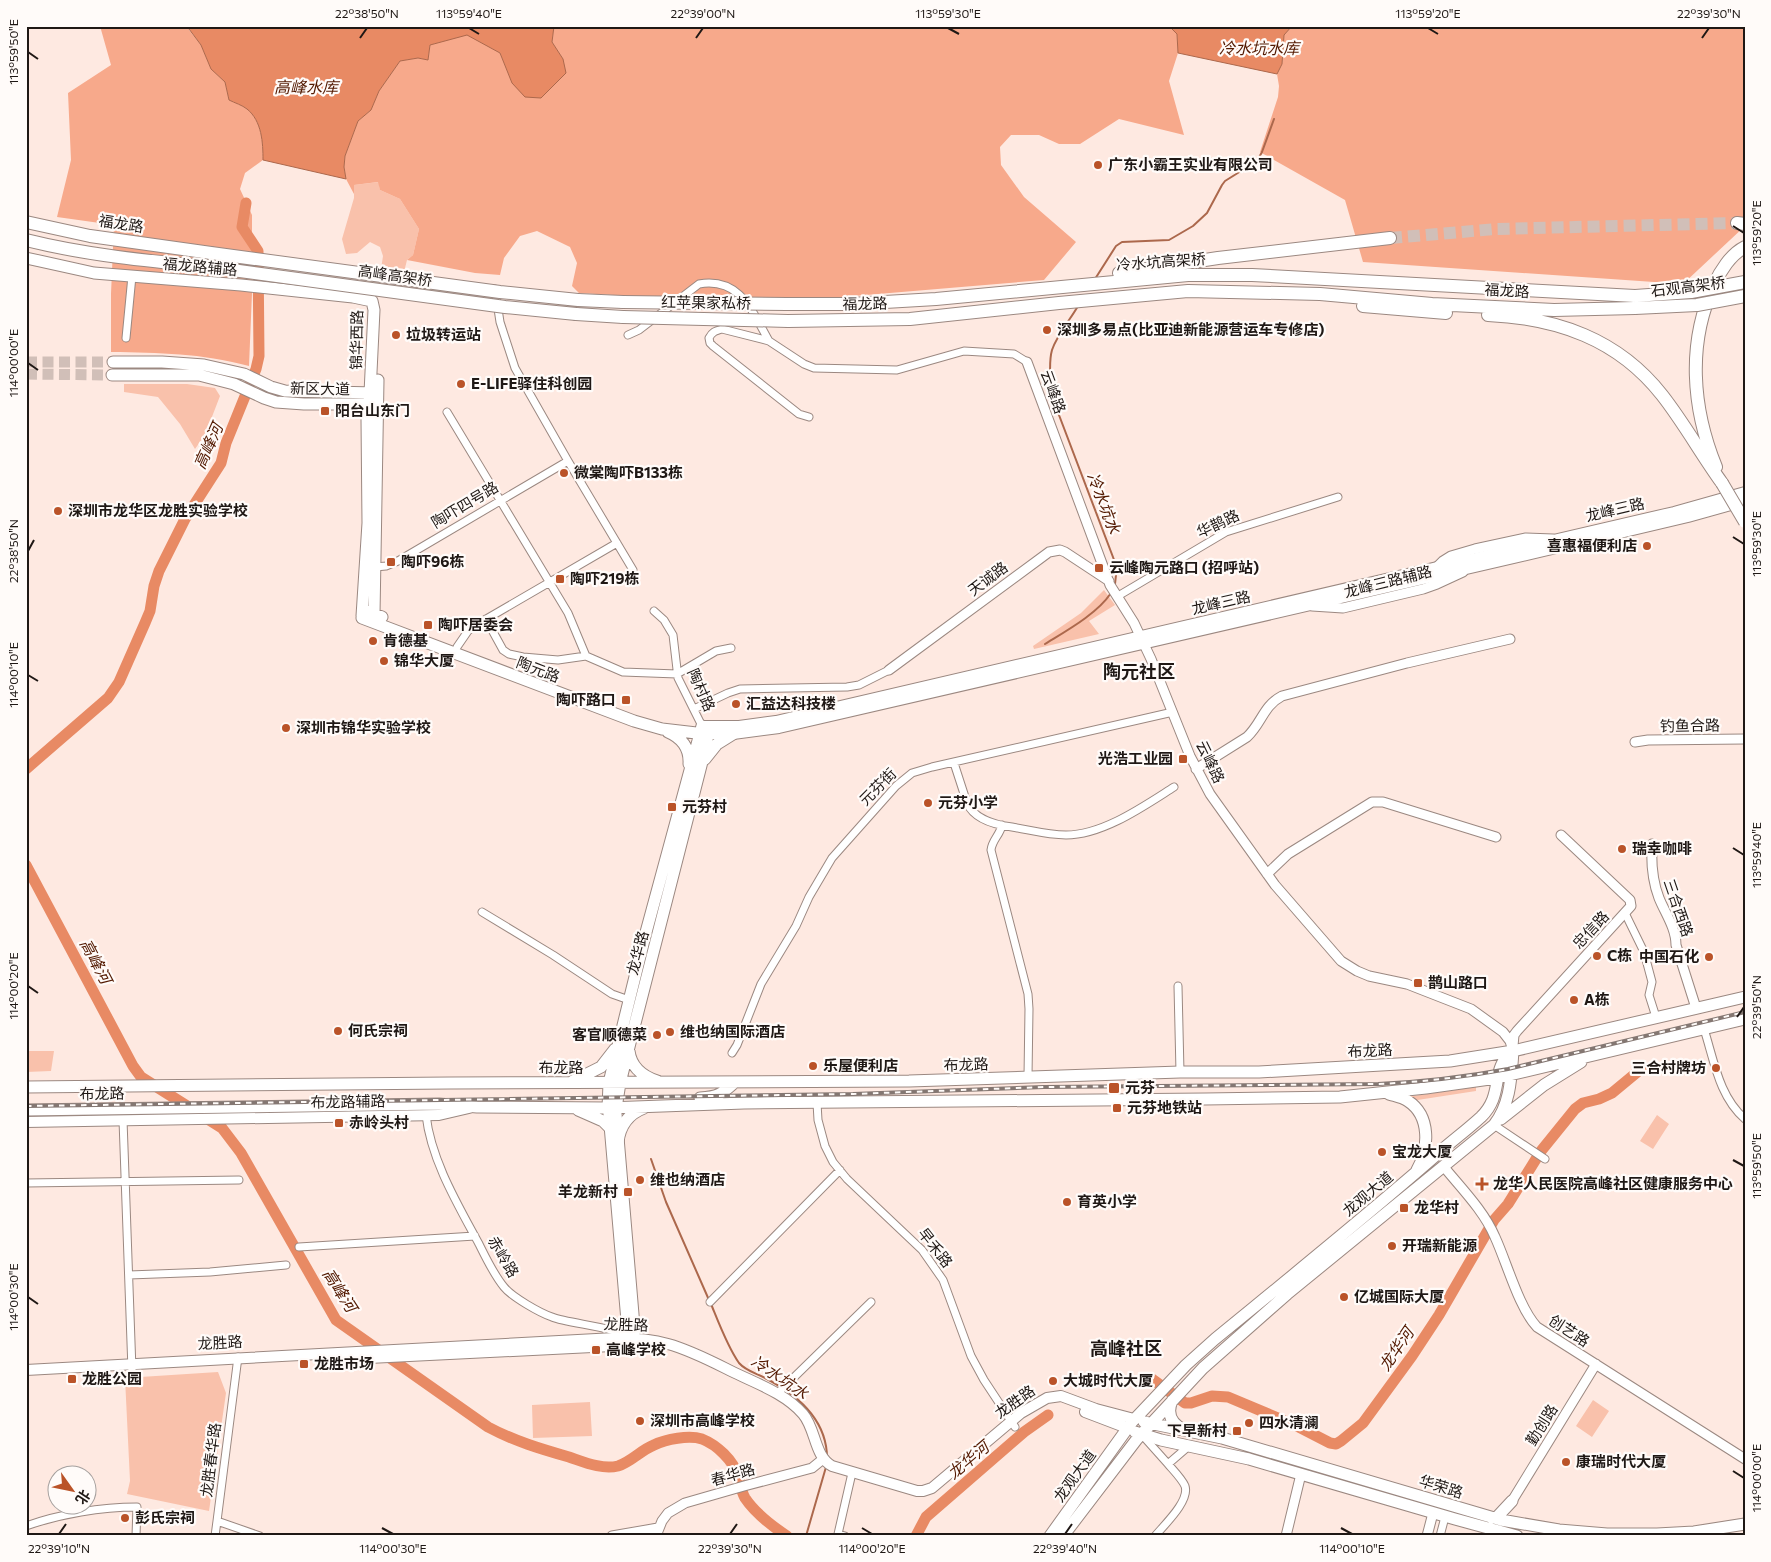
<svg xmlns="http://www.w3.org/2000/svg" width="1771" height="1562" viewBox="0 0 1771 1562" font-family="Commissioner,'Noto Sans SC',sans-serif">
<rect width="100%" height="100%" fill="#fee9e1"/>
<path fill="#f9c1ab" d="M379,182L380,190L400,199L419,229L413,255L407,260L404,272L381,269L383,256L380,247L370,242L357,253L346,254L342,239L354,198V185Z
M124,384H187L215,388L220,396L205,435L195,449L180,424L158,397L124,392Z
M1104,590L1115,605L1089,621L1099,634L1034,649L1033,646L1081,613Z
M26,1051H54L51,1071L26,1072Z
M1476,1087V1091L1411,1101L1406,1097Z
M1657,1115L1669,1124L1653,1149L1640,1141Z
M218,1372L226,1393L209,1511L127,1494L130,1481L125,1378Z
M1593,1400L1609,1411L1592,1437L1576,1426Z
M590,1402L592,1436L533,1438L532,1405Z"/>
<path fill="#f7a98b" d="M100,26H189V30L201,45L211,69L225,82L229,100C235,103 242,105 247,109C262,121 263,143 263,160L245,173L240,189L252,215V293L249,366C200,353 160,353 111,352V294L114,225L57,217L71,160L68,93L111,65Z
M554,26H1169L1177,34L1178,53L1169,81L1184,135L1119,119L1080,144H1059L1039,135H1011L1000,147L1001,165L1024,197L1076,242L1044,280L830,298H666L579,293L572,286L577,263L570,247L537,231L520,236L504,258L500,275L475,273L407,260L413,255L419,229L400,199L380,190L378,182L354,185V194L346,179L344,167L345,156L358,121L371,110L379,91L400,61L418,58L428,60L430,45L467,34L500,53L512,82L563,59L552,42Z
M1292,26H1745V226L1683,284L1363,262L1345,200L1260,152L1278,97L1279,86L1277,74L1282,64L1284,35Z"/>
<path fill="#e88a64" stroke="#ac684c" d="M189,26H554L552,42L563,59L566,73L541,98L525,97L512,83L500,53L467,35L430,45L428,60L418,58L400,61L379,91L371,110L358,121L345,156L344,167L346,179L263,160C263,143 262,121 247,109C242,105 235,103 229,100L225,82L211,69L201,45L189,29Z
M1169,26H1292L1284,35L1282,64L1277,74L1178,53L1177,34Z"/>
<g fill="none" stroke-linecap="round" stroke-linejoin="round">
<path stroke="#ac684c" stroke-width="2" d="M1095,279L1116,246L1122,242L1169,240L1193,226L1207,213L1222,185L1225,181L1257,161L1262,152L1274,119
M1078,306C1070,320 1057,335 1052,350C1048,364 1051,380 1051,394L1116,565V575L1115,584
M1045,644C1066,631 1097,614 1111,593
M651,1159L666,1202L709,1300
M711,1304C718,1321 728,1348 739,1363C746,1371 756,1373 765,1378C796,1394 827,1419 827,1458
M806,1536L826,1467"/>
<path stroke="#e88a64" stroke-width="11" d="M26,769L108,698L119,682L145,623L150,611L154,586L159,571L185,519L221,463L226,443L256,369L259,356L258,251L242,227L246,203
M26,865L133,1066L141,1077L222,1128L241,1153L336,1320L488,1427C514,1441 541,1449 569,1457C584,1462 602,1470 618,1466C631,1462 641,1450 654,1445C666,1439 689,1435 702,1439C717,1445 733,1460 738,1476C740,1483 741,1491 745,1498C755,1513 772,1526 787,1536
M1152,1379L1185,1403H1191L1212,1396L1228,1397L1297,1426L1330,1443L1336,1444L1341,1441L1363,1423L1412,1356L1439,1315L1494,1220L1508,1204L1541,1151L1575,1109L1583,1103L1599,1099L1612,1093L1641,1069
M916,1536L926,1517L1024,1432L1048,1415"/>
<path stroke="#d1bfb8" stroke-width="11" stroke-dasharray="11 5.5" stroke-linecap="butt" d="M26,362H113
M26,374L112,375"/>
<path stroke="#d1bfb8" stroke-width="12" stroke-dasharray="12 6" stroke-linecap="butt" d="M1390,238L1496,229L1737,223"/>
<g stroke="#9b8881" stroke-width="9">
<path id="minor" d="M495,289L500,322L515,368L568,461L633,570
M628,335L639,330L699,284C740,277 752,311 769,341
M126,338L132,276
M447,412L568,613L586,656
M809,417L799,414L713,346L710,343L709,338C712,332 715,331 722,329L769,341L804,364L814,368L897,370L964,351L1014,354L1027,362
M375,567L386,566L398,561L568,461
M1118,596L1226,532L1338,497
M654,611L664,620L673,635L678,678L702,726
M486,619L503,650L509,654L523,657L558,660L586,656L623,672L677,674L716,651L731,648
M457,647L468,631L476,625L617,543
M694,709L728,693L740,689L847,687L859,685L889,670
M954,763L967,803C974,819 996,825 1012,827C1030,830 1048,835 1066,835C1103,835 1144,806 1174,787
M1002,825C1000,835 992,840 991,850L1028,994L1029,1009L1028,1077
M482,912L553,955L612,994L629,1000
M1625,913L1644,952L1652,982L1649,995L1656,1017
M1178,986L1180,1072
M1704,1029C1714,1060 1719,1097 1745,1119
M732,1053L737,1045L761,984L796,926L809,897L832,858L896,786L912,773L932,767L1173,712
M817,1103L818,1120L825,1146L833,1162L847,1179L922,1250L943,1280L971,1356L984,1380L1015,1427
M426,1115C431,1160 458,1205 479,1244C486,1258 494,1275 504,1287C512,1297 540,1313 552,1317C569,1324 619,1327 628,1338
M123,1120L132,1370
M1494,1125L1545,1159
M26,1183L239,1180
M299,1247L475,1236
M129,1275L210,1272L286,1265
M710,1302L840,1170
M238,1357L217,1521L260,1536
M781,1390L871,1302
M1143,1436L1168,1464L1190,1445
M26,1526C60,1514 101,1507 137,1507L136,1536
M215,1536L217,1521
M845,1536L838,1534L852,1473
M1155,1536C1164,1525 1190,1501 1185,1486C1182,1479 1174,1471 1168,1464
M1440,1536L1445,1517"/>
</g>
<g stroke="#9b8881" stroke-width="11">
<path id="tertiary" d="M1027,362L1110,585L1134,623L1151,659L1190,756L1210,794L1275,885L1341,961L1357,971L1369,976L1407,984L1471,1009L1503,1032L1510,1041L1513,1051
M1436,568L1443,561L1451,556L1475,549L1526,538L1553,539
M1312,606L1343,608L1423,589L1437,584L1463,572
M889,670L1049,552L1060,550L1065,552L1109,581
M1635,742L1648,740L1745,739
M1196,769L1247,737C1262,723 1263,706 1282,696L1407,663L1510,639
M1652,844C1651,863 1652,880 1659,898C1665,913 1676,928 1676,945L1696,1008
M1267,874L1288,854L1372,802H1383L1496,837
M1513,1046L1514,1035L1517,1031L1631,906L1630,900L1561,835
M1444,1167C1462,1189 1484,1211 1495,1237C1507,1263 1519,1308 1537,1327L1745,1459
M1512,1501L1596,1364
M612,1536L658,1528
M656,1536L662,1521L668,1513L685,1503L744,1486L812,1468L823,1459
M1286,1536L1301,1474
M1427,1536L1433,1513"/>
</g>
<g stroke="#9b8881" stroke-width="12">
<path id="secondary" d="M702,726H739L776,721L1674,512L1745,492
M708,734H733L779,728L1514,558L1688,517L1745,501
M608,1108L628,1338L631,1343
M616,1108L635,1332
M26,1122L439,1115L469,1108
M369,1358L632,1345
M26,1370L615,1338C633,1338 651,1339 668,1344C690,1350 711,1361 731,1371C755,1383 785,1393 803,1414C816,1429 814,1456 832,1466L917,1491H923L932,1488L1021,1413L1047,1398L1061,1396L1096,1409L1134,1419
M1085,1412L1127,1428"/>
</g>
<g stroke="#9b8881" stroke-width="13">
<path id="primary" d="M26,258L94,273L241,285L353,297L372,301
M113,362H162L204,365L244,374L271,387L285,391L376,393
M112,375H199L234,384L264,398L276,402L304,404H368L372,400
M364,610L382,617
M374,615L378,380
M362,616L368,523L367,419L370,393L374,310L372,301
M362,618L634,721L662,729L705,734
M668,732C682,738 690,748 689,764
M705,759L717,744L733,734
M629,1051C631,1067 642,1076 657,1081
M573,1081L601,1067L615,1049
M26,1087L450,1083L909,1081L1180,1072H1259L1450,1061L1513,1051L1745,997
M1389,1094C1395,1096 1402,1097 1408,1101C1431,1116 1429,1149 1417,1170
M700,1098C718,1097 722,1094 735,1082
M608,1108L609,1083L614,1062L645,936L702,726
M616,1108L620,1083L630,1043L706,746L708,734L702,726
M26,1110L439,1104L477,1107L608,1108L744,1103L1205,1099L1340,1097L1426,1088L1497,1078L1745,1019
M578,1110L603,1121L609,1127
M1501,1119L1544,1085L1581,1062
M618,1142C620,1125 628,1114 644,1108
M1172,1401C1166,1414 1172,1424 1184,1430
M1144,1422L1222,1438L1501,1520L1559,1530L1607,1534H1657L1694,1532L1745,1524
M1135,1432L1161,1440L1249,1459L1455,1519L1517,1536
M1492,1518L1498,1516L1512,1501
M1050,1536L1132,1422L1186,1365L1215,1339C1292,1276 1369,1214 1443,1149C1456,1138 1469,1128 1481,1117C1505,1094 1489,1069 1513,1051
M1063,1536L1137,1439L1203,1368L1287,1294L1494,1125C1511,1103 1511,1077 1513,1051"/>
</g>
<g stroke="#9b8881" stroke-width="14">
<path id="trunk" d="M26,222L90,236L211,253
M1737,223L1745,224
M26,240C86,255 148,261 210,267
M1119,273L1218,258L1390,238
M578,300L623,302
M787,304H851L936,299L1188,275H1252L1635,296
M1363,306L1446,313
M576,314L623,317
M1488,315C1557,318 1618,339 1662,395C1684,423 1701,454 1722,483
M788,321L910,319L1059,303L1188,291L1320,294L1432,304L1554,310L1635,308
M1716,467C1692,408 1687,343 1714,285C1720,271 1731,254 1745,247"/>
</g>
<use href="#minor" stroke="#fff" stroke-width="7"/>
<use href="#tertiary" stroke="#fff" stroke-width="9"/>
<use href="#secondary" stroke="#fff" stroke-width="10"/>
<use href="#primary" stroke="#fff" stroke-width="11"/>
<use href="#trunk" stroke="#fff" stroke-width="12"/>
<g stroke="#847772" stroke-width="4">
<path id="rail" d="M26,1106L853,1094L1044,1087L1378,1084C1422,1082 1465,1077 1508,1069L1745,1012"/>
</g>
<use href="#rail" stroke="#fffbf9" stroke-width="2" stroke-dasharray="5.5" stroke-linecap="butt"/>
<g stroke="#9b8881" stroke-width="14" stroke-linecap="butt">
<path id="trunk-bridge" d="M211,253L500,292L578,300
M210,267L505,307L576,314
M1635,296L1691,292L1745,282
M623,302L787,304
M1635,308L1697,305L1745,296
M623,317L788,321
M1722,483L1745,522"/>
</g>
<use href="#trunk-bridge" stroke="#fff" stroke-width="12"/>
</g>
<path fill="none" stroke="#1f1815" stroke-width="2" d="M469,28L479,34M948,28L959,34M1428,28L1438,34M360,38L367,28M696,38L703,28M1702,38L1709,28M28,52L38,59M1733,226L1744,233M28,363L38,370M1733,537L1744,544M28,551L34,540M28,675L38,681M1733,848L1744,855M28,986L38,993M1737,1017L1744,1007M1733,1160L1744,1166M28,1297L38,1304M1733,1471L1744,1478M382,1528L393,1534M862,1528L872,1534M1341,1528L1352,1534M59,1534L66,1524M730,1534L737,1524M1065,1534L1072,1524"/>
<g fill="#ba5328" stroke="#fffbf9" stroke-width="2">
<circle cx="1098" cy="165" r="5"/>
<circle cx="1047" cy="330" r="5"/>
<circle cx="396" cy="335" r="5"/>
<circle cx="461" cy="384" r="5"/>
<rect x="320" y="406" width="10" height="10" rx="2.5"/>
<circle cx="564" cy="473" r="5"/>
<circle cx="58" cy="511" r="5"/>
<circle cx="1647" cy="546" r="5"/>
<rect x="386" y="557" width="10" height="10" rx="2.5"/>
<rect x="1094" y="563" width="10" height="10" rx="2.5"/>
<rect x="555" y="574" width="10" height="10" rx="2.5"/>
<rect x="423" y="620" width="10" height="10" rx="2.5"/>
<circle cx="373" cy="641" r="5"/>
<circle cx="384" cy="661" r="5"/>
<rect x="621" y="695" width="10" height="10" rx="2.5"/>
<circle cx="736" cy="704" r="5"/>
<circle cx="286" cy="728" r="5"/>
<rect x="1178" y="754" width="10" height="10" rx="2.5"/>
<circle cx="928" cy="803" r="5"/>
<rect x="667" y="802" width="10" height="10" rx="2.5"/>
<circle cx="1622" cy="849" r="5"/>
<circle cx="1597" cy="956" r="5"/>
<circle cx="1709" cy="957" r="5"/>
<rect x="1413" y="978" width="10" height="10" rx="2.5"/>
<circle cx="1574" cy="1000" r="5"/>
<circle cx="338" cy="1031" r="5"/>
<circle cx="670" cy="1032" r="5"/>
<circle cx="657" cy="1035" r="5"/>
<circle cx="813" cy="1066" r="5"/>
<circle cx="1716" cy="1068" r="5"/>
<rect x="1108" y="1082" width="12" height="12" rx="2.5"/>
<rect x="1112" y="1103" width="10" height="10" rx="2.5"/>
<rect x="334" y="1118" width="10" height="10" rx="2.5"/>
<circle cx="1382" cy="1152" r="5"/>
<circle cx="640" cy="1180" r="5"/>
<path d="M1479.5 1176.5h5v5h5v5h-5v5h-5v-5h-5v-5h5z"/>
<rect x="623" y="1187" width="10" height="10" rx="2.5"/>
<circle cx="1067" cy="1202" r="5"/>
<rect x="1399" y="1203" width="10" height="10" rx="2.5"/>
<circle cx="1392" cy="1246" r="5"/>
<circle cx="1344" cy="1297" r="5"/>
<rect x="591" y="1345" width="10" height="10" rx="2.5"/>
<rect x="299" y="1359" width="10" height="10" rx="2.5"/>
<rect x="67" y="1374" width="10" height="10" rx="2.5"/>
<circle cx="1053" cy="1381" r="5"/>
<circle cx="640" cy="1421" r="5"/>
<circle cx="1249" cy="1423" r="5"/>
<rect x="1232" y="1426" width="10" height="10" rx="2.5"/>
<circle cx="1566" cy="1462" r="5"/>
<circle cx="125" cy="1518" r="5"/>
</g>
<g text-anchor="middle" stroke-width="4.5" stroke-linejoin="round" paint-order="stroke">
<g font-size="15" font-weight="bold" fill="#1f1815" stroke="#fffbf9" text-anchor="start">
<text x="1108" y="170">广东小霸王实业有限公司</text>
<text x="1057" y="335">深圳多易点(比亚迪新能源营运车专修店)</text>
<text x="406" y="340">垃圾转运站</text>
<text x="471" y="389">E-LIFE驿住科创园</text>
<text x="335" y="416">阳台山东门</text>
<text x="574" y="478">微棠陶吓B133栋</text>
<text x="68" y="516">深圳市龙华区龙胜实验学校</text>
<text x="1637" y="551" text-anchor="end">喜惠褔便利店</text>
<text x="401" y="567">陶吓96栋</text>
<text x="1109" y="573">云峰陶元路口 (招呼站)</text>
<text x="570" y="584">陶吓219栋</text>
<text x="438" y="630">陶吓居委会</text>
<text x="383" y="646">肯德基</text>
<text x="394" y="666">锦华大厦</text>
<text x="616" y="705" text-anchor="end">陶吓路口</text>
<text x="746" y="709">汇益达科技楼</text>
<text x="296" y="733">深圳市锦华实验学校</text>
<text x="1173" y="764" text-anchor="end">光浩工业园</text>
<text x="938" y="808">元芬小学</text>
<text x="682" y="812">元芬村</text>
<text x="1632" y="854">瑞幸咖啡</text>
<text x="1607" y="961">C栋</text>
<text x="1699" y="962" text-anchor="end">中国石化</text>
<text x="1428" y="988">鹊山路口</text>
<text x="1584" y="1005">A栋</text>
<text x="348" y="1036">何氏宗祠</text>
<text x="680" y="1037">维也纳国际酒店</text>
<text x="647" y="1040" text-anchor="end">客官顺德菜</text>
<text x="823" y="1071">乐屋便利店</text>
<text x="1706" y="1073" text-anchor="end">三合村牌坊</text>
<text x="1125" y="1093">元芬</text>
<text x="1127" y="1113">元芬地铁站</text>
<text x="349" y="1128">赤岭头村</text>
<text x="1392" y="1157">宝龙大厦</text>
<text x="650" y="1185">维也纳酒店</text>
<text x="1493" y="1189">龙华人民医院高峰社区健康服务中心</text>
<text x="618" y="1197" text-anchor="end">羊龙新村</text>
<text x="1077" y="1207">育英小学</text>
<text x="1414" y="1213">龙华村</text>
<text x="1402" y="1251">开瑞新能源</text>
<text x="1354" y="1302">亿城国际大厦</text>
<text x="606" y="1355">高峰学校</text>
<text x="314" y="1369">龙胜市场</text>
<text x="82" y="1384">龙胜公园</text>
<text x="1063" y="1386">大城时代大厦</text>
<text x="650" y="1426">深圳市高峰学校</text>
<text x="1259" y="1428">四水清澜</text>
<text x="1227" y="1436" text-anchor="end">下早新村</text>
<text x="1576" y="1467">康瑞时代大厦</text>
<text x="135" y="1523">彭氏宗祠</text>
</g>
<g font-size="15" fill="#1f1815" stroke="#fffbf9">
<text transform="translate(121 224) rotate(9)" y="5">福龙路</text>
<text transform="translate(1161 262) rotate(-4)" y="5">冷水坑高架桥</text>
<text transform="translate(200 267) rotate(5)" y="5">福龙路辅路</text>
<text transform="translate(395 276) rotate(8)" y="5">高峰高架桥</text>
<text transform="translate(1688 287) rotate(-7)" y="5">石观高架桥</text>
<text transform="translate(1507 291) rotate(3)" y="5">福龙路</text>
<text transform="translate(706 303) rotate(1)" y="5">红苹果家私桥</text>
<text transform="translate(865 304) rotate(-1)" y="5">福龙路</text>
<text transform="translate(357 340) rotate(-89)" y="5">锦华西路</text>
<text transform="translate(320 389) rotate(1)" y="5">新区大道</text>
<text transform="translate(1053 392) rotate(70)" y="5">云峰路</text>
<text transform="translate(465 505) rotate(-31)" y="5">陶吓四号路</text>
<text transform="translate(1615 510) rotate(-13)" y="5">龙峰三路</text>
<text transform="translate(1218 524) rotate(-25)" y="5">华鹊路</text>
<text transform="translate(988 579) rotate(-37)" y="5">天诚路</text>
<text transform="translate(1388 582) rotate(-14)" y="5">龙峰三路辅路</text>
<text transform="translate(1221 603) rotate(-13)" y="5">龙峰三路</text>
<text transform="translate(538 670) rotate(21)" y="5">陶元路</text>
<text transform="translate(701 690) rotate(66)" y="5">陶村路</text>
<text transform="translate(1690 726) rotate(-1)" y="5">钓鱼合路</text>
<text transform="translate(1210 762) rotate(64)" y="5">云峰路</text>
<text transform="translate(878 787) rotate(-45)" y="5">元芬街</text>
<text transform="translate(1678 908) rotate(71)" y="5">三合西路</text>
<text transform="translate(1591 930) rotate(-47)" y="5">忠信路</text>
<text transform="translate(638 953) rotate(-75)" y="5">龙华路</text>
<text transform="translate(1370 1051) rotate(-3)" y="5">布龙路</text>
<text transform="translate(966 1065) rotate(-2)" y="5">布龙路</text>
<text x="561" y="1073">布龙路</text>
<text transform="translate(102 1094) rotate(-1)" y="5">布龙路</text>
<text transform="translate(348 1102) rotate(-1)" y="5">布龙路辅路</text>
<text transform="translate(1368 1194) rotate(-40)" y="5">龙观大道</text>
<text transform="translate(935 1248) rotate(52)" y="5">早禾路</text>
<text transform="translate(503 1257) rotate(59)" y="5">赤岭路</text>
<text transform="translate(626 1325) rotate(2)" y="5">龙胜路</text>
<text transform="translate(1569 1331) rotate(33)" y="5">创艺路</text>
<text transform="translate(220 1343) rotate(-3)" y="5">龙胜路</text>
<text transform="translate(1015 1402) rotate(-35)" y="5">龙胜路</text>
<text transform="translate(1542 1425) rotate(-58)" y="5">勤创路</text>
<text transform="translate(211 1460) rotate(-83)" y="5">龙胜春华路</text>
<text transform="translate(733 1475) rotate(-16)" y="5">春华路</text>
<text transform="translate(1075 1476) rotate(-54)" y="5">龙观大道</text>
<text transform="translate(1441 1487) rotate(17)" y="5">华荣路</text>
</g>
<g font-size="16" font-style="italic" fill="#531900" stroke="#fffbf9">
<text x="1259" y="54">冷水坑水库</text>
<text x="306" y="93">高峰水库</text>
<text transform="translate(208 446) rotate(-66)" y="6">高峰河</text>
<text transform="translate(1104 503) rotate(69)" y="6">冷水坑水</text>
<text transform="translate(96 961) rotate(62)" y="6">高峰河</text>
<text transform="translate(340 1290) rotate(57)" y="6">高峰河</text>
<text transform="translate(1396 1349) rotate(-56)" y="6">龙华河</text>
<text transform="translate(780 1377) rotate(34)" y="6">冷水坑水</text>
<text transform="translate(968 1460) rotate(-40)" y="6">龙华河</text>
</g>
<g font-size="18" font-weight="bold" fill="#1f1815" stroke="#fffbf9">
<text x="1139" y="678">陶元社区</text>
<text x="1126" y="1355">高峰社区</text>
</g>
</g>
<rect width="1771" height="1562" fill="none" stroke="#fffbf9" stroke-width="55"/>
<g transform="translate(72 1490) rotate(123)"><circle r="24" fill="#fffbf9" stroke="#a5a09e"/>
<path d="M0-4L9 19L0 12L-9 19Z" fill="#ba5328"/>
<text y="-8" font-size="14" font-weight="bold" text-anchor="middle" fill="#1f1815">北</text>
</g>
<rect x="28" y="28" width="1716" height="1506" fill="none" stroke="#1f1815" stroke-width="2"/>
<g font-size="12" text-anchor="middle" fill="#1f1815">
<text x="367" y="18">22°38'50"N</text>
<text x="469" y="18">113°59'40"E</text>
<text x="703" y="18">22°39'00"N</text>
<text x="948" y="18">113°59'30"E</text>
<text x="1428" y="18">113°59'20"E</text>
<text x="1709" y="18">22°39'30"N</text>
<text transform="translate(14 52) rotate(-90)" y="4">113°59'50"E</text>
<text transform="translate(1757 233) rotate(-90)" y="4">113°59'20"E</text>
<text transform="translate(14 363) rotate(-90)" y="4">114°00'00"E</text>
<text transform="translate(1757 544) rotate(-90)" y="4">113°59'30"E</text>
<text transform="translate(14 551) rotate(-90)" y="4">22°38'50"N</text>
<text transform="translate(14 675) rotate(-90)" y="4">114°00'10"E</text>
<text transform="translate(1757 855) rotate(-90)" y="4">113°59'40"E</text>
<text transform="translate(14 986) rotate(-90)" y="4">114°00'20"E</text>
<text transform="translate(1757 1007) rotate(-90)" y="4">22°39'50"N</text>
<text transform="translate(1757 1166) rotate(-90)" y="4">113°59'50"E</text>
<text transform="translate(14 1297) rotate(-90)" y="4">114°00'30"E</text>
<text transform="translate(1757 1478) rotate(-90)" y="4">114°00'00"E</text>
<text x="59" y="1553">22°39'10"N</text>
<text x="393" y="1553">114°00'30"E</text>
<text x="730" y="1553">22°39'30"N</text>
<text x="872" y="1553">114°00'20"E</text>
<text x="1065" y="1553">22°39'40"N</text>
<text x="1352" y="1553">114°00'10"E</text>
</g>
</svg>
